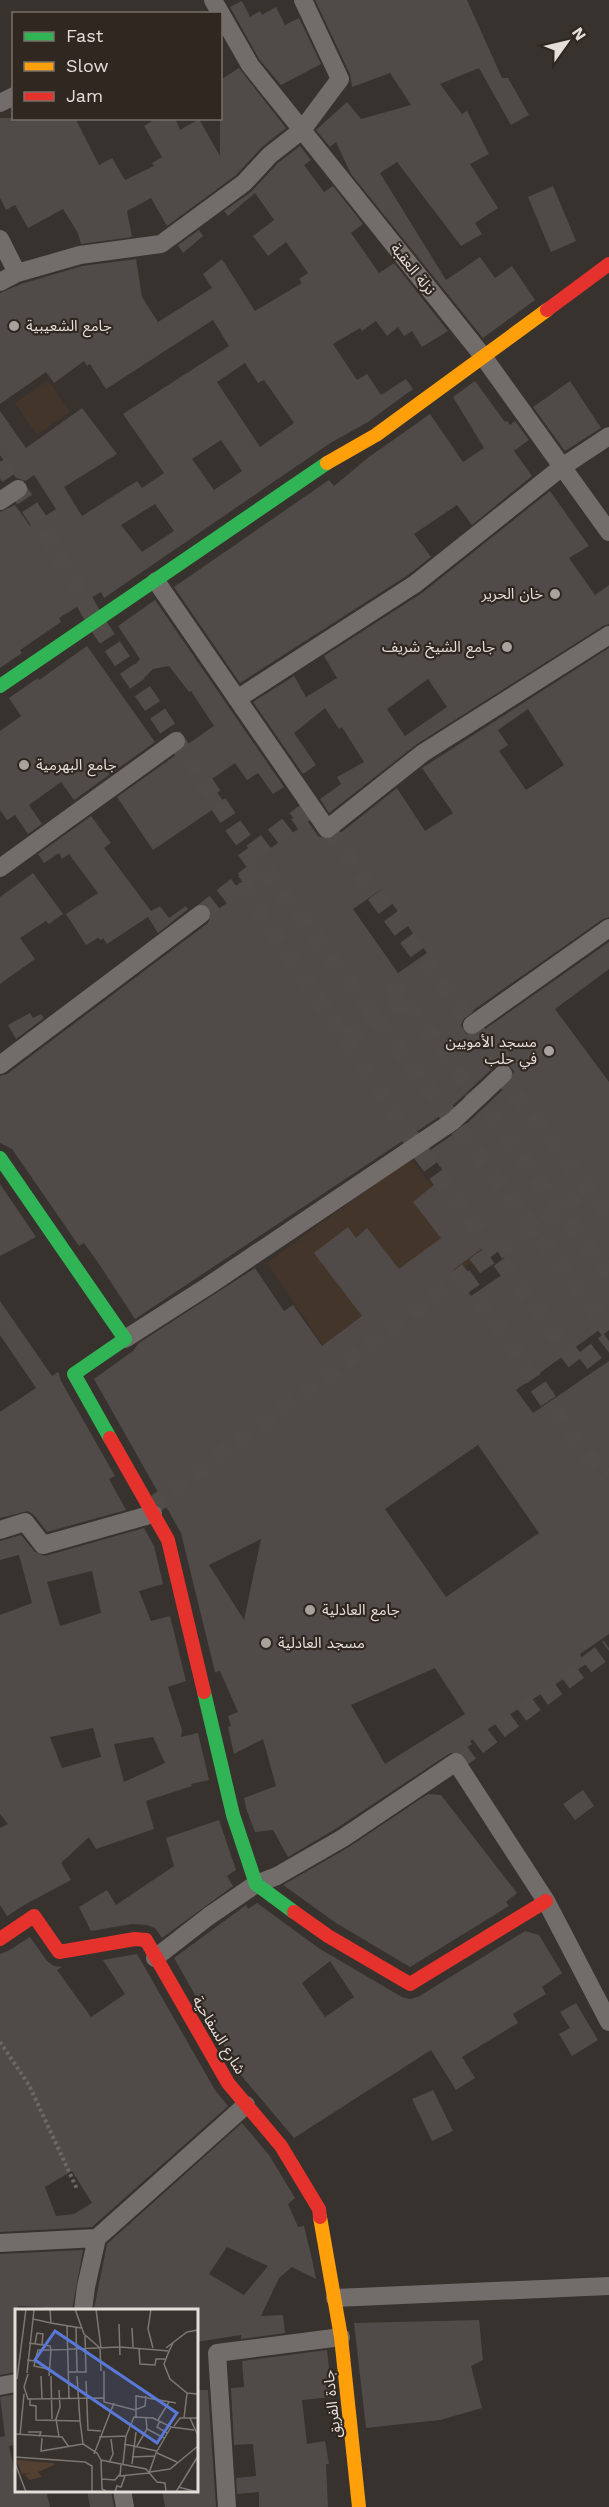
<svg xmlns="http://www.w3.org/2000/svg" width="609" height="2507" viewBox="0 0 609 2507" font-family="'Work Sans','Noto Sans Arabic',sans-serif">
<rect width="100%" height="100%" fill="#37322e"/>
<path fill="#44352b" d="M48,380L70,412L37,435L15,403Z
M410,1158L485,1253L335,1363L267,1263Z"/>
<path fill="#504b48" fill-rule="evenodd" d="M315,0H467L502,78H508L529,115L511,125L479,68L440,84L462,114L467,111L489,154L470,164L498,208L475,223L482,234L461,246L397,162L380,173L446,280L480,257L495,278L512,266L535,300L483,338L351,174L336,142L330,147L316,130L347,102L361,119L411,105L390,73L352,87L350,74Z
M242,1L250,17L260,11L262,15L276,7L285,25L299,18L321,64L281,85L259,59L230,7Z
M239,68L286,128L262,147L236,175L167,226L151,198L127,211L132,237L81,244L78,233L63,209L28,228L15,205L6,210L0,198V118H75L99,165L112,158L125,180L154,166L152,163L162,157L144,126L157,118H175L180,130L199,119L220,156V80Z
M300,146L311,160L304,165L324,192L333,186L363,224L351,233L379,273L394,263L448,331L422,347L412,331L404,336L398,327L387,336L376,321L362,331L360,328L333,344L357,380L367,374L381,395L406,379L413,389L368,422L332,442L104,598L101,592L59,618L61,622L20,650L22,653L0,668V512L15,505L30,526L56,509L34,475L26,481L16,478L0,455V411L26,448L82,408L117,454L64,487L82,516L137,481L142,488L164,473L123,414L229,346L213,320L106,389L90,364L87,366L84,361L54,383L46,372L0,404V293L21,284L82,266L136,259L142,297L158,322L212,288L203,274L222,259L255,311L302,283L299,279L308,273L286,242L268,256L253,236L274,220L255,193L228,216L224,211L251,192L278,163ZM245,363L258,383L264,380L269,387L294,423L260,447L217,382ZM221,440L242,471L214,490L192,459ZM155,504L174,531L142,552L121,525Z
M553,186L576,241L551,252L528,197Z
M199,230L203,236L183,253L178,245Z
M475,381L505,422L507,421L510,425L515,421L529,440L514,451L532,476L472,525L457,505L414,534L431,557L408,575L240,683L174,587L329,480L334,486L369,457L430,414L463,462L484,448L453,397Z
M570,381L601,428L565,451L533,407Z
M550,491L589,546L569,558L595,595L609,585V624L603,626L417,744L329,813L320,799L341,784L337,777L364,762L342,727L339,729L325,708L294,733L316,765L303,774L253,702L294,676L306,697L337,678L324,656L422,593ZM428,679L447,707L405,736L387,709Z
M155,600L284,787L273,794L258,773L247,780L235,763L209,781L224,802L153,850L117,797L183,750L187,742L188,744L214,726L191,691L189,692L169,666L153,669L145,677L131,679L134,666L140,659L118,626Z
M87,646L155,742L74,800L61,782L29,805L42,824L28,834L15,815L7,820L0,810V731L21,716L9,698L38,678L39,680Z
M609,648V917L603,919L465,1016L461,1025L467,1035L478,1034L609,942V969L555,1009L609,1082V1323L516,1390L533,1413L609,1361V1634L580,1654L586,1664L470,1741L472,1744L460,1752L450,1753L337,1828L288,1857L273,1830L255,1832L247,1811L244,1798L276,1786L263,1739L234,1754L228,1727L231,1726L228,1716L238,1712L220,1671L215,1672L181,1533L94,1379L133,1351L139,1343L255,1268L284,1311L293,1305L322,1346L362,1316L314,1253L348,1227L356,1238L367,1228L399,1269L441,1238L413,1202L446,1175L429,1151L461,1129L511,1082L514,1071L507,1063L496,1065L446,1112L135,1319L99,1264L84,1243L79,1246L12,1149L0,1143V1076L7,1074L208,923L212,913L248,889L238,876L248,869L238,855L255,844L262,854L298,829L291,819L301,812L318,836L328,840L334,838L397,788L425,831L453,813L422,768ZM528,709L564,765L526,790L499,751L508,745L498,730ZM382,889L427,953L398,973L353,909ZM492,1241L512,1268L471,1296L453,1270ZM478,1445L539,1533L446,1597L385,1509ZM261,1539L244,1620L209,1565ZM435,1668L465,1714L385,1764L351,1705Z
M91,816L111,843L104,848L151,911L160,906L169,918L186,906L188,909L158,933L148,917L107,944L103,938L101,940L98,938L86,945L66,914L98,893L69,854L62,859L59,853L44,863L38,854Z
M33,873L63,914L49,924L46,921L20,938L35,959L0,984V897Z
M30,1013L33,1018L41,1014L44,1018L16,1039L8,1025Z
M0,1184L36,1237L0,1256Z
M0,1301L52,1376L58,1372L59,1374L61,1381L115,1476L109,1479L126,1510L47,1532L34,1515L28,1511L0,1518V1412L36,1388L0,1335Z
M144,1528L154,1546L163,1584L139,1591L151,1621L170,1616L186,1681L168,1687L182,1730L181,1737L198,1733L209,1780L191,1784L192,1786L146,1801L154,1829L96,1849L89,1837L61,1863L71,1880L26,1904L7,1916L0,1905V1828L8,1824L0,1814V1615L32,1603L19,1555L0,1560V1541L21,1535L35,1552L45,1556ZM92,1571L101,1613L60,1626L47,1582ZM93,1728L101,1757L62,1768L50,1737ZM153,1737L165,1763L124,1782L114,1744Z
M583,1790L594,1806L575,1820L563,1804Z
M428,1794L441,1795L517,1893L506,1902L509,1906L410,1967L336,1923L283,1885L349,1847Z
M219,1820L236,1870L227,1876L233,1886L162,1938L155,1928L147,1925L132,1924L91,1931L79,1907L107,1890L116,1905L174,1866L166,1838Z
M257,1903L320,1949L402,1997L410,1999L418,1997L525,1931L539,1935L562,1973L542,1987L546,1994L513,2014L518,2023L462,2057L475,2078L456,2090L431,2050L294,2138L240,2074L174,1958L246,1905L248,1909ZM330,1961L354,1997L325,2017L302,1983Z
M30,1937L47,1961L54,1966L62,1967L57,1970L91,2017L125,1994L103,1960L137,1954L215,2090L228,2106L92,2227L0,2232V1954L8,1951ZM72,2171L92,2203L74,2214L56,2216L45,2187Z
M576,2003L598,2040L572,2056L559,2034L570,2028L560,2012Z
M433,2090L453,2131L432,2141L412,2099Z
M242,2123L269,2155L295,2198L288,2204L298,2227L304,2226L312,2259L316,2279L292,2267L279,2278L261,2316L283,2315L285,2333L241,2339V2335L196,2342L198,2310L94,2309L107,2244ZM227,2247L268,2266L244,2295L209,2274Z
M83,2250L72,2310H47L43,2307L18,2306L16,2372L0,2375V2254Z
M479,2320L483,2360L471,2366L482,2408L440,2420L366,2428L354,2323Z
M327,2350L332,2397L302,2400L307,2444L325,2441L329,2464H326L328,2507H259V2492L237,2494L236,2478L256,2476L253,2444L234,2445L231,2388L244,2387L242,2361Z
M196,2390H208L216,2507H165L162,2490H196Z
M16,2394V2445L9,2446L16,2478V2490H46L50,2507H0V2437L5,2436L0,2397Z
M87,2490H111L114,2507H90Z"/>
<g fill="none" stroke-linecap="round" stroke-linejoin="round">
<path stroke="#514c48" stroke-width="18" stroke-dasharray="18 9" stroke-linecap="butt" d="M0,462L42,526L96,622L236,830L609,1330
M327,829L472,1025L517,1097L609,1214
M252,853L311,808
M240,883L417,1147L578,1365L609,1341
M201,914L262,866
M391,982L609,1275
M345,1039L404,1000
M462,1275L579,1446L609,1474
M150,1508L483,1260L560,1211L589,1186
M456,1762L609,1648"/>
<path stroke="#6d6865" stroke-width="4" stroke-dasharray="3 3" stroke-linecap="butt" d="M0,2042L29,2085L77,2189"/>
<path stroke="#726d6a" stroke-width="18" d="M303,0L340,79L302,130L482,355L609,532
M0,103L14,96
M0,239L17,273
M0,282L17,273L80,255L161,244L244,183L270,155L302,130L250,65L213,0
M0,501L18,489
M156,581L327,829L423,753L609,635
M237,699L415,584L562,467L609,436
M0,868L176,741
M472,1025L609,928
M0,1065L201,914
M125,1339L208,1286L453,1121L503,1074
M0,1530L25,1522L43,1545L153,1514
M155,1958L209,1916L256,1884L277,1876L343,1838L456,1762L546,1901L609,2022
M0,2243L97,2238
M335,2298L609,2286
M83,2310L86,2287L97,2238L246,2105
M0,2386L16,2383
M122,2490L125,2507
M227,2507L217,2353L341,2337"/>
<path stroke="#30b455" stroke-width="14" d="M0,686L327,463
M0,1158L125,1339L74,1374L110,1438
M204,1692L233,1815L256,1884L294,1912"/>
<path stroke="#ff9f0a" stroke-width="14" d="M327,463L376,435L547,310
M320,2217L341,2337L359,2507"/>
<path stroke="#e5322d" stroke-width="14" d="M547,310L609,264
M110,1438L168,1540L204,1692
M294,1912L328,1936L410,1984L546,1901
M0,1939L34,1916L59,1952L135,1939L146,1940L228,2083L281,2146L319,2209L320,2217"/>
</g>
<g fill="#a7a29d" stroke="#302720" stroke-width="2">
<circle cx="14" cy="326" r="6"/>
<circle cx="555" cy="594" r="6"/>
<circle cx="507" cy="647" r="6"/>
<circle cx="24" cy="765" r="6"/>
<circle cx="549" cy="1051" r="6"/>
<circle cx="310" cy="1610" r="6"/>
<circle cx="266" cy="1643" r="6"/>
</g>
<g text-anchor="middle" stroke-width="4.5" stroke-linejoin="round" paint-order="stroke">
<g font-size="15" fill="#e4ded9" stroke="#302720">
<text transform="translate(413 269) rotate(51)" y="5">نزلة العقبة</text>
<text transform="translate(219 2035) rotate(59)" y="5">شارع السفاحية</text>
<text transform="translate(332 2404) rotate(-96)" y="5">جادة الفريق</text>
</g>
<g font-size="15" fill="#e4ded9" stroke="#302720" text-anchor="start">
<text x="26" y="331">جامع الشعيبية</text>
<text x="543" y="599" text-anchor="end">خان الحرير</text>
<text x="495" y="652" text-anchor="end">جامع الشيخ شريف</text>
<text x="36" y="770">جامع البهرمية</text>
<text x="537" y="1047" text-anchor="end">مسجد الأمويين<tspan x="537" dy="17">في حلب</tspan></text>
<text x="322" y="1615">جامع العادلية</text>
<text x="278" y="1648">مسجد العادلية</text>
</g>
</g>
<g transform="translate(15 2309)">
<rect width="183" height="183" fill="#37322e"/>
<path d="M1,151L38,154L39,156L23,163L27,168L15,171L10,166L16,164L7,165Z" fill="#544031"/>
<path fill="none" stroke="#7c7772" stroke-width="1.5" d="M35,0L36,14L66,19M60,0L69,25L85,39M81,0L86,39M136,0L133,20L138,39M18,10L36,14M104,15L105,46M52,17L54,89M61,19L62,62M117,19L118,38M14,34L35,37L36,41L105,38L154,42L158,34M20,35L22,24L28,25L27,36M85,39L86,62M151,39L172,23L183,21M124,40L125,55L140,56L141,50H150M154,42L149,55L155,70L172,84L183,85M12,51L20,52L19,57L33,60M20,52L23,41H36L34,67M89,62V89M53,63H71L70,27M12,64L19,1M13,65L9,78L13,90L89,89V93L120,101L130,97L131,87M26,67L27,90M36,67L37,110M62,67L65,112M2,70L11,0M71,72L73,121L86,122M15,90V96L21,97V111L65,112L68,135L82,144L86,151L131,160L142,173L150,174L151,183M121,108V87L161,94M131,109L132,120L149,129M169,109L172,84M175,109L183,127M143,111L154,93M145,112L142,118L152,124M159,117L165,109H183M13,123H26L24,128M0,125L47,128L54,138M5,126L9,85M111,127L119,108L138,109L156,118L179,121M44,128L41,110L45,98L44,81M84,128L111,127L108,155M27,129L26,142L68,135M109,135L142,142M122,137L132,120M142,144L162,153M79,145L99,94M0,148L70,153L77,157V183M117,148L140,147M86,151L87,180L91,182M0,154L11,183M94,154L98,145L96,130M117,155L121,123M106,156L105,167L134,164M135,163L155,160L183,137M134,164L141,144L156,118M87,170L100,171L105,165M163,178L183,183M100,183L102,177L106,178L110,167M161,183L183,147"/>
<path fill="#5979d8" fill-opacity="0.15" stroke="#5979d8" stroke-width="3" d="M40,22L162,104L142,134L20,51Z"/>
<rect width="183" height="183" fill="none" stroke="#e4ded9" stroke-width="3"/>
</g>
<rect x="12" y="12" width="210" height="108" fill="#302720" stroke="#78706a" stroke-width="1.5"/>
<rect x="24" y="32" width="30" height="9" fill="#30b455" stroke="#78706a" stroke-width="1.5"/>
<text x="66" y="42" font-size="18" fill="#e4ded9">Fast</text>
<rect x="24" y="62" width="30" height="9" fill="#ff9f0a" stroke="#78706a" stroke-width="1.5"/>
<text x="66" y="72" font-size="18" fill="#e4ded9">Slow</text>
<rect x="24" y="92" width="30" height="9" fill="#e5322d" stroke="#78706a" stroke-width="1.5"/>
<text x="66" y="102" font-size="18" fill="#e4ded9">Jam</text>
<g transform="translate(567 42) rotate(56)" stroke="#302720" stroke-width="4.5" paint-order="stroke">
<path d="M0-4.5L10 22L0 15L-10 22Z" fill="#e4ded9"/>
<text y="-9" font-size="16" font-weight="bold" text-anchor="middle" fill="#e4ded9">N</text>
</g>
</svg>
